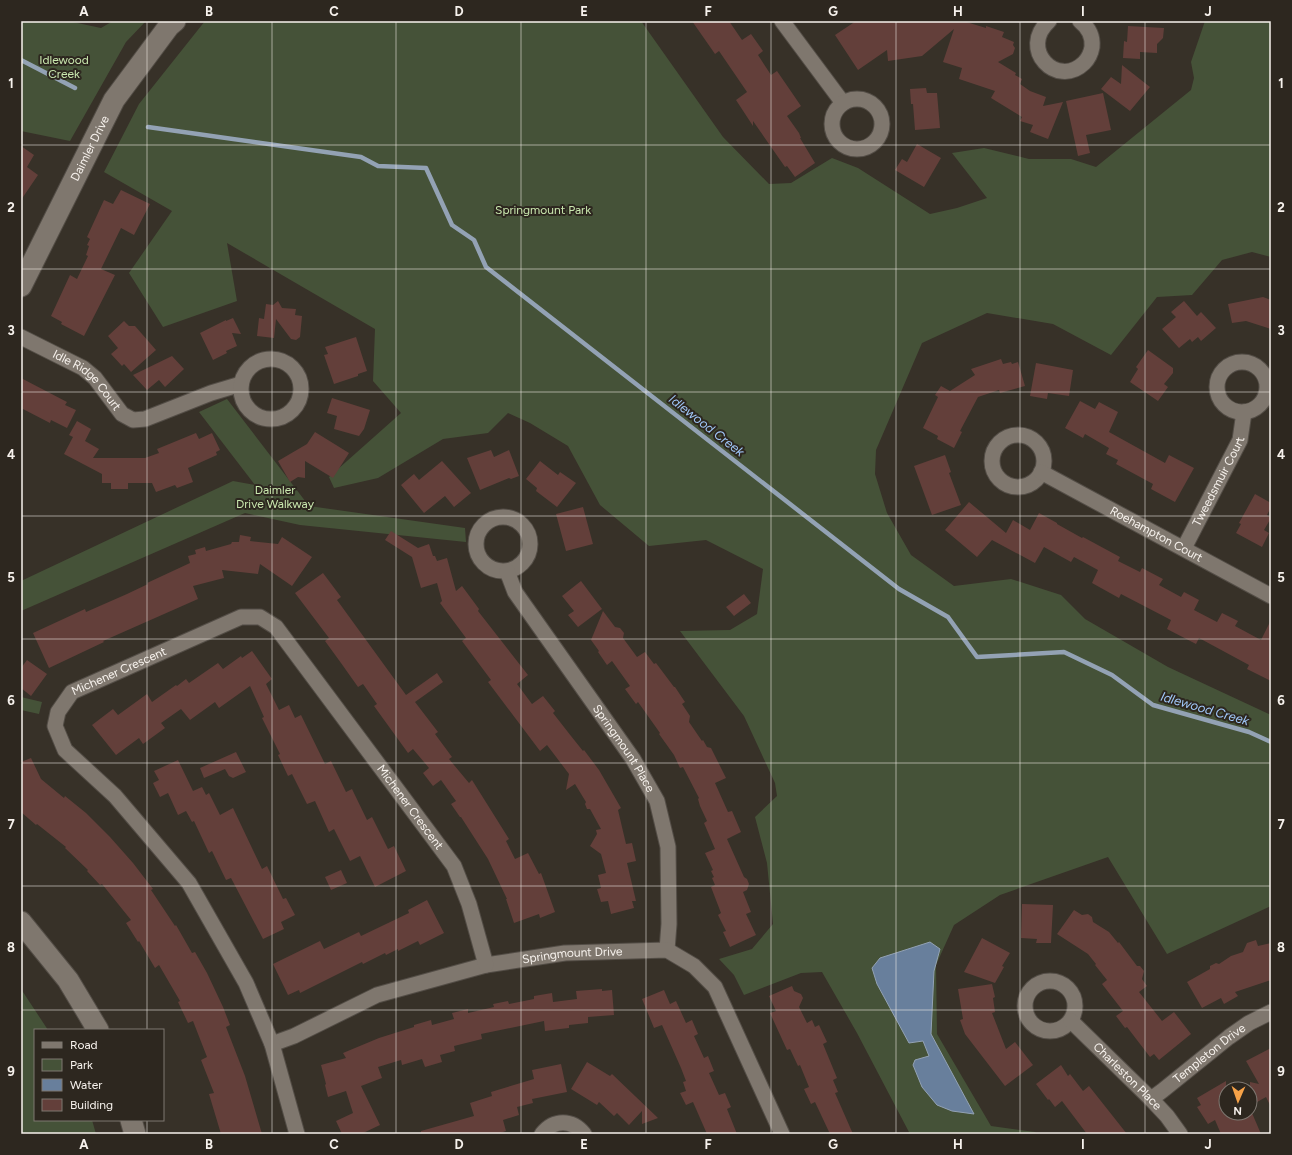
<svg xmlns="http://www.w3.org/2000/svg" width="1292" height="1155" viewBox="0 0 1292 1155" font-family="Figtree,sans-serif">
<rect width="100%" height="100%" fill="#373128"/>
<path fill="#455238" d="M21,21H68L101,28L113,21H146L126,42L70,141L21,131Z
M205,21H641L723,137L769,184L791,183L832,158L858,168L930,214L957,208L987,198L952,153L984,148L1029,159H1071L1096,167L1191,90L1194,78L1191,62L1205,21H1271V257L1252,252L1222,260L1192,295L1157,297L1111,355L1053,324L987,313L922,343L876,450L875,474L887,513L911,555L954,586L1011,579L1061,595L1085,619L1168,667L1271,715V906L1167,954L1108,857L1000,895L954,925L936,965L937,1034L991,1126L1035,1132L1037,1134H910L857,1033L822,972L801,973L744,995L734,975L719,959L752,949L773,924L767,863L755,817L777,796L775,783L744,716L680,631L730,630L757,614L763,569L706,540L649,546L600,505L568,446L530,423L508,413L488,433L443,439L378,478L334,488L329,477L401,413L373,381L375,329L227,243L237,301L163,327L129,273L172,211L104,172L139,104Z
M227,399L309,506L465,528L466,542L300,525L245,513L21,611V581L233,481L255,485L199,412Z
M21,697L42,702L39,714L21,710Z
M21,989L48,1030H35V1120H92L96,1134H21Z"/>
<path fill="#687f9c" stroke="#93a2b4" d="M930,942L940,949L934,971L931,1034L974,1114L952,1111L937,1105L922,1087L913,1065L915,1060L929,1056L923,1041L909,1043L877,984L872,968L880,958Z"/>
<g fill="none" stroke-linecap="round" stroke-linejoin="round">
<path stroke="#93a2b4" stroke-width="4.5" d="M21,60L75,88
M148,127L361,157L378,166L426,168L452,225L474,240L486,267L899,589L948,617L977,657L1064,652L1112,675L1153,705L1249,732L1271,742"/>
</g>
<path fill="#633f3a" d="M692,21H729L742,40L751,34L763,51L758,55L771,75L777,71L801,106L787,116L799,133L801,138H800L815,163L795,177L787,166L785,167L753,121V126L736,100L747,92L719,51L715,54Z
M856,21H963L986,28V26L1004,32L1002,37L1014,42L1013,45L1015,48L1013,54L998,62L1016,73L1015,75L1022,79L1020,84L1030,91L1046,97L1043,106L1063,102L1048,139L1030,132L1033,125L1020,121L1022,117L991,98L995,91L959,79L962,68L943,62L954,29L922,56L888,61L887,50L858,70L835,35Z
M1128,26L1164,28L1163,38L1157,44V53L1140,52V59L1123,58L1124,41L1127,42Z
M1122,65L1150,87L1130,111L1101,89L1111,77L1121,84Z
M926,88L927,93H937L940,128L915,130L913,104H911L910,89Z
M1103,93L1111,130L1086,135L1090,153L1078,156L1066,101Z
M917,144L941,158L924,187L895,170L902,159L907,162Z
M21,146L34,155L27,167L38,175L21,200Z
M121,190L150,204L134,235L121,228L101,269L115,275L84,336L61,324L62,322L51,316L70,275L77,279L88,256L86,255L89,246L87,245L90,239L87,237L104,200L113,204Z
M1263,297L1271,300V329L1246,321L1232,323L1228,304Z
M278,301L282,308L296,309L295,315L302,316L300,337L296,340L291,339L276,319L274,338L257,336L259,318L264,319L266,304L273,305Z
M1184,301L1197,316L1201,312L1216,328L1201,341L1198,337L1192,342L1190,339L1179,348L1162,329L1176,317L1171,312Z
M233,318L241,334L232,333L237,346L226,351L227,353L213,360L200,333L226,320V321Z
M124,321L129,326H135L156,350L131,372L124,364L122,366L111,354L118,348L108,336Z
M356,337L367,371L358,374V376L334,384L324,355L328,354L325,347Z
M1148,350L1173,368V373L1164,384L1168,387L1158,401L1130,382L1138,369L1136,367Z
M172,356L184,369L165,387L159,380L147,390L133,375Z
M1001,359L1003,364L1011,362L1012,364L1018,362L1025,386L1000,393L999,390L978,397L960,431L962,432L954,448L937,439L938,436L923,428L938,397L935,395L941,386L950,391L975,375L971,369Z
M1036,363L1073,370L1069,396L1048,393L1047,399L1030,396Z
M21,378L67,402L65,405L76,410L67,428L51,420L50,423L21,408Z
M332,398L370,410L364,429L359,436L334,429L337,416L327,413Z
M1080,401L1095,409L1099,402L1118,412L1109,432L1165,463L1169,455L1194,468L1175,502L1151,489L1153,484L1116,464L1118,460L1106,454L1109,448L1085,434L1083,438L1065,428Z
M77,421L91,429L85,441L99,449L93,458H145L159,453L157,449L196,433L199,439L212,433L220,450L216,452L217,455L188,468L193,482L177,488L175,485L156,492L152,483H128V489H111V483H102V474L64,454L73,437L69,435Z
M315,432L349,453L333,478L305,461V478L298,477L290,482L278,461L307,444Z
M491,450L494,457L509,450L519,476L511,479L509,478L480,490L467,458Z
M945,455L951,472L949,473L961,505L932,515L914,466Z
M442,461L471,493L454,507L445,496L424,513L401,485L414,474L419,480Z
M540,461L558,475L560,472L576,483L557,507L536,491L537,488L526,479Z
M1255,494L1271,503V507L1267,515L1271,518L1264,530L1269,533L1262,547L1236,533L1241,524L1239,523Z
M969,502L1006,533L1013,520L1030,530L1039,513L1057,523V524L1082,538L1083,537L1120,557L1118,561L1140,572L1142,568L1163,579L1159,585L1181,597L1184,592L1199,600L1194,610L1217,622L1222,613L1238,621L1235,626L1261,640L1271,620V681L1247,669L1249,665L1199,638L1196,644L1167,629L1171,620L1121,594L1119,598L1092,583L1098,570L1074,557L1071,562L1044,547L1035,563L992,540L977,557L945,530Z
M583,507L593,544L566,551L556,514Z
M391,531L418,548L429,544L433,556H435L437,561L447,558L456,591L462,586L479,609L478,611L528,675L517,684L532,704L543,696L555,711L553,713L571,736L583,751L584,750L599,770L621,808L618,810L626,844L632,843L636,861L627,863L636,901H632L634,908L611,914L608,901L601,902L597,889L601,888L598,875L606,873L601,854L590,846L597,834L596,830L601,829L590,809H587L585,804L586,802L575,784L566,790L569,774L547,745L540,751L488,682L491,680L462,641L466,638L440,603L442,601L437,583L421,588L412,557L385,540Z
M240,535L251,537L250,541L278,544L282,537L312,557L292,586L260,564L258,574L222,570L224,578L193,586L198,599L103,641L104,642L49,668L33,633L85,609L86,612L127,594L148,584L147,583L190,563L188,556L196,554L195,550L205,547L206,551L231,544L232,542H239Z
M323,573L341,597L337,600L406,695L437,673L443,682L415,702L438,732L435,734L452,757L449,759L469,783L472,780L509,839L506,841L515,859L528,853L539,874L541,873L555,912L540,918L539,914L514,923L506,899H507L488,859L461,817H460L451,804L456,801L441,780L433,786L423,773L429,768L413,749L408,753L374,706L377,704L363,684L358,687L341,663L325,641L329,638L295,593Z
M581,581L602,609L578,627L568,615L574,611L562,596Z
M744,594L751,603L734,616L726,607Z
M603,611L615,627L620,628L624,633L623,638L637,657L645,652L654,664L656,663L674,687H675L685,702L682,704L690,716L689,722L702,741L703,740L707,747L711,748L726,778L715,783L728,812L732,811L741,832L727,839L744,877L747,879L749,884L747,890L743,892L751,912L746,914L756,935L730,947L723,932L726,931L718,915L721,913L711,887L715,885L712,878L714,877L711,871L713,870L705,853L715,849L704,823L707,821L700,806L698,799L699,798L683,767L680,768L674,755L659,734L660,733L638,702L636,704L625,689L630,686L612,661L607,665L598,652L599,651L591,640Z
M252,651L272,679L266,684L279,710L289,705L295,718L301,715L325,764L331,761L346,792L352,789L367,820L372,817L388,849L394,846L406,871L375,887L360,856L350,861L334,829L329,832L315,801L307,804L292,774L288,776L278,755L280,754L262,718L264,717L250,686L219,708L215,702L190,720L181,709L161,723L165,728L143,744L139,738L116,755L92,725L113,709L118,715L147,694L152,702L176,685L177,686L186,679L189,683L218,663L223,669L241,656L242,658Z
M27,660L47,674L31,696L21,688V668Z
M236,752L246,772L233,778L229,776L225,769L204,778L200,768Z
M31,758L41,779L64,798L65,796L86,813L110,837L133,863L153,889L151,890L175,926L176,925L192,953L195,952L207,973L223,1007L230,1025L226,1027L245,1076L262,1134H221L209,1094L214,1093L201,1060L207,1057L193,1021L188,1023L178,1002L180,1001L159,965L155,968L139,941L138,942L126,923L131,920L102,884L100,885L87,871L88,870L65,848L66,847L37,824L36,825L21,812V762Z
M178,760L193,791L202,787L206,795L209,793L220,815L233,808L262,869L267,866L283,899L286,898L295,915L281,922L284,929L263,939L231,878L226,880L212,851L209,853L194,821L192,822L186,811L178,815L168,793L160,797L153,783L159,780L154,771Z
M341,870L347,883L331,890L325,877Z
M427,900L444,933L420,945L418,941L398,951V949L386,955L385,953L363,964L362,962L300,993L299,990L288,995L273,964L320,941L324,949L359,932L361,936L409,913L408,910Z
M1022,904L1053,905L1051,943H1036L1037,939L1021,938Z
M1074,910L1082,915L1088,914L1092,917L1093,922L1109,932L1118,943L1119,942L1137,966H1140L1144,971L1142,979L1147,986L1139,992L1162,1021L1174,1012L1191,1034L1159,1060L1154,1054L1150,1057L1127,1027L1125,1028L1116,1016L1123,1011L1102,984L1107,980L1095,965L1096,964L1088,954L1057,934Z
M982,938L1010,953L1002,966L1004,967L995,983L964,972Z
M1256,940L1258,946L1271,943V980L1235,992L1238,996L1224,1004L1221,998L1202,1008L1187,982L1210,969V966L1216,963L1219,964L1231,956L1243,952L1247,943Z
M992,984L995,997L993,998L995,1012L992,1013L1006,1049L1015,1042L1033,1065L1005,1086L965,1034L960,1020L963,1019L958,989Z
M792,986L794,991L801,994L803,998L799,1007L807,1023L812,1020L815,1027L819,1025L827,1042L823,1044L837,1078L833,1080L838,1092L835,1093L853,1134H830L815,1102L811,1104L804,1089L809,1087L800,1065L798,1066L790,1049L787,1050L770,1013L776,1011L769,996Z
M602,989V991L612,990L614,1015L588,1017V1023L569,1025V1028L560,1029L545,1031L544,1021L481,1034L482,1039L454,1046L455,1051L440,1055L442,1062L425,1067L422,1059L402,1065L401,1060L378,1067L382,1078L361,1086L380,1125L361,1134H342L336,1121L353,1113L346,1091L328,1097L325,1085L326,1084L321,1065L346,1058L343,1053L379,1038L414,1027V1025L431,1020L432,1025L454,1019L452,1013L468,1009V1013L494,1007L493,1004L508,1001L509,1004L534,999V996L552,993L553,1002L577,999L576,991Z
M664,990L670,1004L676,1001L686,1023L692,1020L698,1034L694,1036L704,1058L708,1056L714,1071L709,1073L719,1095L725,1093L731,1107L727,1109L737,1134H707L693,1102L686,1105L680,1093L686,1091L683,1082L686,1081L681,1068L662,1025L654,1028L642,999Z
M1271,1048V1107L1266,1097L1250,1106V1082L1259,1084L1246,1061Z
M587,1062L610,1076L612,1074L658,1118L642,1124V1111L629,1125L617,1113L614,1116L599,1102L597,1105L571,1089Z
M561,1064L567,1092L532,1099L533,1103L517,1107L519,1115L503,1120L506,1131L497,1134H421V1131L474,1116L470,1103L492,1096L491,1092L534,1079L532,1070Z
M1061,1065L1068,1076L1070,1074L1083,1091L1089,1086L1127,1134H1087L1062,1101L1055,1107L1049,1099L1048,1100L1036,1084Z
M1226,1081V1113H1252L1261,1134H1221L1215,1120L1208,1124L1197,1107L1201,1105L1197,1098Z"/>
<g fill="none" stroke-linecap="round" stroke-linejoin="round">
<g stroke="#534d46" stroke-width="17">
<g id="street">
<path d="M782,21L843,103"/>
<path d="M1049,21C1018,49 1057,89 1084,63C1088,59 1091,53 1092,47C1093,36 1089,28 1080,21"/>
<circle cx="857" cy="124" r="25"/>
<path id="s1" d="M21,337L83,368L95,378L122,414L133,420L145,419L211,393L241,384"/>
<circle cx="271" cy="389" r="30"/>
<circle cx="1242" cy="387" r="25"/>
<circle cx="1018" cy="461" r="26"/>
<path id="s2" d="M1041,472L1271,596"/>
<circle cx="503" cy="544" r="27"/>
<path id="s3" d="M1184,548L1240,440L1244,412"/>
<path id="s4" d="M507,571L515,592L633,759L657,801L668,847L669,924L667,950"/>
<circle cx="1050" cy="1006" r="25"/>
<path id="s5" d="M1071,1021L1151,1099L1167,1116L1180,1134"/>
<path id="s6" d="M272,1044L294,1036L377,995L486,965L565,953L667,950L694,966L715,987L782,1134"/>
<path id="s7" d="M1151,1099L1162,1091L1229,1037L1249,1023L1271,1012"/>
<path id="s8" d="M297,1134L272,1044L246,983L189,883L115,796L65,750L55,726L58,712L72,692L241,617H260L276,627L454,866L469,904L486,965"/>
<path d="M542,1134C554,1119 572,1119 584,1134"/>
</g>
</g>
<g stroke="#534d46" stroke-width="23">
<g id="secondary">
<path id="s9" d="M21,286L114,100L169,26L175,21"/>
<path d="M21,922L68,980L98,1030"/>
<path d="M131,1120L135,1134"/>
</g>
</g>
<use href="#street" stroke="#7f776e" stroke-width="15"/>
<use href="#secondary" stroke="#7f776e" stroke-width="21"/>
</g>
<path fill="none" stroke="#f7f2ed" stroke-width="1" stroke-opacity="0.55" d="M147,21V1030M272,21V1134M396,21V1134M521,21V1134M646,21V1134M771,21V1134M896,21V1134M1020,21V1134M1145,21V1134M21,145H1271M21,269H1271M21,392H1271M21,516H1271M21,639H1271M21,763H1271M21,886H1271M21,1010H1271M147,1120V1134"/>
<g text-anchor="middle" stroke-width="4" stroke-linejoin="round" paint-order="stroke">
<g font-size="12" fill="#cae8af" stroke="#2d271f">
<text x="64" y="64">Idlewood<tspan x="64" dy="14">Creek</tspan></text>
<text x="543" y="214">Springmount Park</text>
<text x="275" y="494">Daimler<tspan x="275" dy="14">Drive Walkway</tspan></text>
</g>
<g font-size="12" fill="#f7f2ed" stroke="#2d271f">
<text dy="4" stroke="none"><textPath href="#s9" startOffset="154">Daimler Drive</textPath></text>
<text dy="4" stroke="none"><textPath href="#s1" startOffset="80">Idle Ridge Court</textPath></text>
<text dy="4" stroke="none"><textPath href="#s3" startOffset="75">Tweedsmuir Court</textPath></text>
<text dy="4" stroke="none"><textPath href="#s2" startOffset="131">Roehampton Court</textPath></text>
<text dy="4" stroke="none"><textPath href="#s8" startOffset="573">Michener Crescent</textPath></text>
<text dy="4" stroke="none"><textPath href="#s4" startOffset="213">Springmount Place</textPath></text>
<text dy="4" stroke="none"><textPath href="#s8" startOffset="969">Michener Crescent</textPath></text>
<text dy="4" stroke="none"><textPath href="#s6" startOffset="316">Springmount Drive</textPath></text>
<text dy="4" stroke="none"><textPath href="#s7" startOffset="74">Templeton Drive</textPath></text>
<text dy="4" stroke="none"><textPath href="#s5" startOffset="79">Charleston Place</textPath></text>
</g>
<g font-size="13" font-style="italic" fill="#a1c8fa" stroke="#2d271f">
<text transform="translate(707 425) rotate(38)" y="5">Idlewood Creek</text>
<text transform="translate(1205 708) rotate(16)" y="5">Idlewood Creek</text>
</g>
</g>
<rect width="1292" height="1155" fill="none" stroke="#2d271f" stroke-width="44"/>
<rect x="34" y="1029" width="130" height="92" fill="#2d271f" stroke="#7e7871"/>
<rect x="42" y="1042" width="20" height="6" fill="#7f776e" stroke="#7e7871"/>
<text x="70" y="1049" font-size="12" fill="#f7f2ed">Road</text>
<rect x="42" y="1059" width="20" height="12" fill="#455238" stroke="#7e7871"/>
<text x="70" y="1069" font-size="12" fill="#f7f2ed">Park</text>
<rect x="42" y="1079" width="20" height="12" fill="#687f9c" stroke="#7e7871"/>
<text x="70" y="1089" font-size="12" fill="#f7f2ed">Water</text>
<rect x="42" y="1099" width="20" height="12" fill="#633f3a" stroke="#7e7871"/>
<text x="70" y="1109" font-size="12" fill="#f7f2ed">Building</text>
<g transform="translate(1238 1101) rotate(182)"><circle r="19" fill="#2d271f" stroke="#7e7871"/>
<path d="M0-3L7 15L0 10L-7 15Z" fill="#f6a248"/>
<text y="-6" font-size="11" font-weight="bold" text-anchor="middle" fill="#f7f2ed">N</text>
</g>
<rect x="22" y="22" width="1248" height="1111" fill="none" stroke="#f7f2ed" stroke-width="1.5"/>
<g font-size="13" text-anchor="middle" font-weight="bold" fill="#f7f2ed">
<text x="84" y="16">A</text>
<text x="209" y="16">B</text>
<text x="334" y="16">C</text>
<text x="459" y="16">D</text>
<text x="584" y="16">E</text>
<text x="708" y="16">F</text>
<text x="833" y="16">G</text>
<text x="958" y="16">H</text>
<text x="1083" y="16">I</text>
<text x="1208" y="16">J</text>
<text x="11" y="88">1</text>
<text x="1281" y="88">1</text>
<text x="11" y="212">2</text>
<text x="1281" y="212">2</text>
<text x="11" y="335">3</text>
<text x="1281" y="335">3</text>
<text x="11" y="459">4</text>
<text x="1281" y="459">4</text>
<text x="11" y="582">5</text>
<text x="1281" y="582">5</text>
<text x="11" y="705">6</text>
<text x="1281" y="705">6</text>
<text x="11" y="829">7</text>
<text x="1281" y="829">7</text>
<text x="11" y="952">8</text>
<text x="1281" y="952">8</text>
<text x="11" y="1076">9</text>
<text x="1281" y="1076">9</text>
<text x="84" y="1149">A</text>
<text x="209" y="1149">B</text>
<text x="334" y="1149">C</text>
<text x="459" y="1149">D</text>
<text x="584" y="1149">E</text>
<text x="708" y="1149">F</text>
<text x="833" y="1149">G</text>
<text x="958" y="1149">H</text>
<text x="1083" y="1149">I</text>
<text x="1208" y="1149">J</text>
</g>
</svg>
